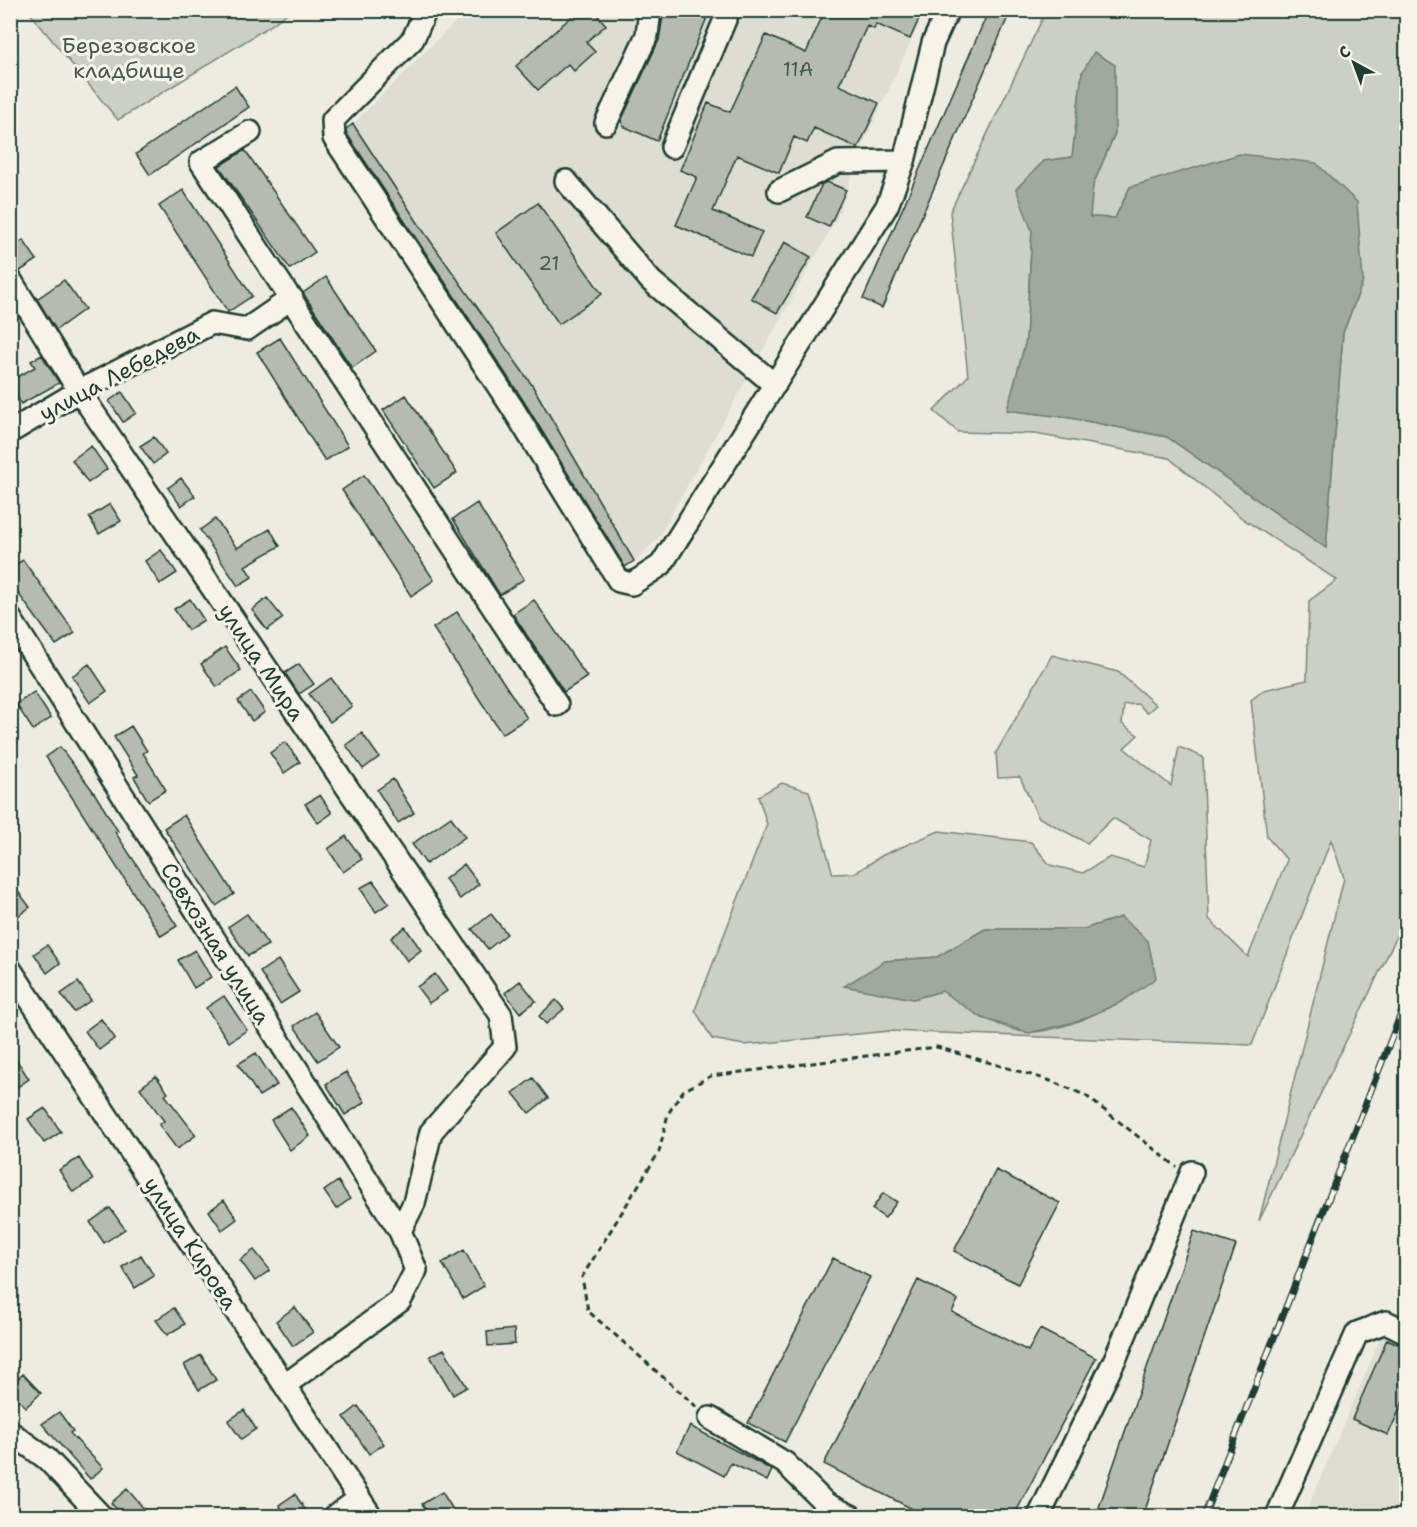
<svg xmlns="http://www.w3.org/2000/svg" width="1417" height="1527" viewBox="0 0 1417 1527" font-family="'Shantell Sans',sans-serif">
<rect width="100%" height="100%" fill="#eeece1"/>
<filter id="ink" filterUnits="userSpaceOnUse"><feTurbulence type="fractalNoise" baseFrequency=".0167" numOctaves="2"/><feDisplacementMap in="SourceGraphic" scale="12" xChannelSelector="R" yChannelSelector="G"/><feConvolveMatrix kernelMatrix="1 2 1 2 8 2 1 2 1" color-interpolation-filters="sRGB"/></filter>
<g filter="url(#ink)">
<path fill="#ddddd2" d="M466,11H925L861,149L838,216L657,540L634,561L532,385L422,229L353,124Z
M1384,1330L1406,1343V1516H1304Z"/>
<path fill="#cccfc4" stroke="#76867c" stroke-width="1.5" fill-rule="evenodd" d="M28,11H290L270,26L118,120Z
M1046,11H1406V917L1259,1221L1344,878L1331,840L1252,1045L889,1031L744,1045L712,1039L695,1010L767,824L758,796L782,783L809,791L833,874L855,873L883,855L939,831L1031,842L1050,865L1083,873L1110,857L1144,867L1151,840L1113,818L1087,843L1038,817L1020,777L998,778L996,753L1052,655L1118,672L1156,705L1147,713L1138,704L1124,705L1122,724L1138,735L1124,748L1171,786L1179,747L1203,757L1209,919L1248,957L1287,860L1267,837L1251,700L1264,690L1307,680L1309,601L1337,580L1243,519L1169,458L1035,434L958,432L934,411L968,376L950,212ZM1082,73L1115,133L1093,185L1089,217L1115,218L1130,187L1148,182L1363,281L1343,333L1326,548L1167,437L1071,418L1008,410L1026,340L1032,230L1044,161L1072,157ZM1121,917L1123,1001C1096,1013 1060,1032 1030,1032C1003,1033 963,1005 942,991L913,999L885,961L937,957L985,929H1084Z"/>
<path fill="#9fa99f" stroke="#6c7e74" stroke-width="1.5" d="M1094,52L1115,65V133L1093,185L1090,217L1115,218L1130,187L1240,154L1316,163L1357,202L1363,281L1343,333L1326,548L1167,437L1071,418L1007,410L1026,340L1032,231L1016,189L1044,161L1072,157L1082,73Z
M1121,917L1148,941L1156,978L1123,1001L1079,1021L1029,1033L982,1018L942,991L913,999L844,986L885,961L937,957L985,929H1084Z"/>
<path fill="#b5bbb0" stroke="#1f3d34" stroke-width="1.5" d="M579,10H593L606,25L586,42L595,52L574,71L568,64L538,90L516,66Z
M664,10H710L657,141L623,126L622,119L659,40Z
M825,10H923L910,39L876,24L874,29L867,26L839,85L879,103L858,148L814,128L807,143L794,137L779,173L737,155L713,211L762,232L751,257L676,225L697,177L680,170L708,103L730,112L766,35L806,53Z
M989,10H1011L882,308L863,299Z
M235,86L249,107L150,175L136,154Z
M353,124L422,229L532,385L634,561L625,567L523,400L347,134L346,129Z
M245,150L315,252L290,269L219,166Z
M827,182L846,190L829,227L807,217L822,184Z
M183,190L252,296L228,312L159,206Z
M538,203L602,294L559,324L496,233Z
M23,240L37,260L20,271L10,263V249Z
M785,242L811,257L777,313L751,298Z
M326,277L376,351L352,368L303,293Z
M64,280L85,309L56,330L37,299Z
M280,338L348,446L325,461L257,352Z
M42,355L59,383L21,404L10,381L35,367L31,361Z
M122,392L136,413L123,422L109,401Z
M406,395L457,473L434,488L383,410Z
M154,437L166,454L153,464L140,446Z
M91,446L107,469L88,483L72,460Z
M364,475L434,580L411,596L342,490Z
M181,478L195,496L181,506L168,488Z
M477,503L524,579L500,595L453,519Z
M110,504L121,521L99,534L89,517Z
M215,519L237,548L270,529L280,546L245,566L252,577L238,586L200,530Z
M161,550L177,573L160,584L145,561Z
M23,560L75,633L56,645L10,582V568Z
M267,598L283,618L267,630L252,610Z
M190,599L204,620L188,630L174,609Z
M534,600L587,677L564,692L513,614Z
M457,612L527,718L502,734L433,628Z
M225,647L241,670L217,687L201,664Z
M89,664L107,691L90,703L72,676Z
M299,664L314,684L299,694L285,673Z
M331,678L352,706L330,722L309,694Z
M34,692L51,718L33,730L16,704Z
M251,692L265,712L252,721L238,701Z
M131,726L147,751L143,753L166,790L148,801L134,777L138,775L114,737Z
M362,733L379,757L363,769L346,745Z
M285,742L300,762L284,773L270,753Z
M60,747L93,791L118,831L115,832L177,926L161,936L46,757Z
M393,779L414,813L398,823L377,790Z
M320,795L332,813L318,823L305,804Z
M184,815L234,894L216,906L164,828Z
M451,817L465,837L426,864L412,844Z
M346,836L362,859L343,872L328,849Z
M464,864L479,884L460,899L445,879Z
M10,881L30,907L10,922Z
M373,881L389,903L376,912L360,888Z
M247,914L268,945L248,956L228,927Z
M491,914L507,934L488,949L472,929Z
M405,927L421,950L407,961L391,938Z
M47,945L60,963L47,973L34,954Z
M195,950L211,977L194,988L178,960Z
M278,960L299,992L280,1004L260,972Z
M435,974L447,991L429,1003L417,987Z
M520,981L536,1001L520,1013L505,993Z
M78,982L91,1000L74,1012L61,994Z
M224,996L247,1030L229,1042L206,1008Z
M556,1000L564,1009L546,1024L539,1016Z
M315,1012L339,1047L318,1061L294,1026Z
M101,1019L115,1038L99,1050L85,1031Z
M10,1050L29,1079L10,1092Z
M256,1053L277,1085L259,1096L238,1064Z
M346,1072L365,1102L345,1115L326,1084Z
M156,1076L168,1093L165,1095L196,1135L177,1149L159,1125L164,1121L140,1088Z
M533,1078L548,1098L529,1113L513,1093Z
M291,1107L310,1136L290,1150L271,1120Z
M45,1108L61,1132L44,1143L28,1119Z
M79,1158L93,1180L73,1192L59,1170Z
M996,1170L1060,1203L1018,1284L954,1251Z
M338,1181L350,1199L336,1209L324,1191Z
M883,1193L897,1202L885,1218L872,1209Z
M224,1200L237,1219L222,1230L209,1211Z
M110,1208L125,1229L104,1243L90,1222Z
M1194,1231L1236,1245L1143,1516H1096Z
M254,1250L270,1270L255,1281L240,1260Z
M464,1250L484,1286L463,1299L442,1263Z
M141,1255L154,1276L135,1288L122,1267Z
M833,1258L870,1277L785,1442L748,1423Z
M918,1280L958,1300L952,1312L1028,1351L1040,1329L1096,1358L1014,1516H926L824,1464Z
M295,1307L313,1332L293,1346L276,1321Z
M174,1308L185,1324L167,1335L156,1320Z
M514,1329L515,1344L488,1346L487,1332Z
M1387,1339L1407,1348V1393L1388,1435L1352,1419Z
M444,1349L467,1387L453,1395L430,1356Z
M201,1355L216,1380L199,1390L184,1365Z
M23,1374L41,1393L26,1407L10,1391V1386Z
M358,1406L384,1444L369,1454L344,1417Z
M244,1410L256,1429L241,1439L228,1421Z
M59,1412L73,1431L70,1433L103,1468L90,1479L42,1424Z
M690,1426L772,1470L767,1481L731,1463L724,1476L677,1451Z
M127,1489L146,1511L139,1516H123L111,1503Z
M442,1492L457,1516H430L422,1504Z
M295,1494L309,1516H287L279,1505Z"/>
<g fill="none" stroke-linecap="round" stroke-linejoin="round">
<g stroke="#1f3d34" stroke-width="26">
<path id="minor" d="M426,10L413,39L333,120L334,138L512,407L619,581L632,584L661,565L887,206L904,161L933,43L948,10
M606,123L647,35L650,10
M250,132L201,162L557,705
M672,147L729,10
M566,181L651,281L775,385
M779,191L838,162L904,161
M10,279L79,391L501,1015L505,1047L431,1132L414,1203L400,1231
M10,432L79,391L212,323L247,329L292,298
M10,618L400,1231L416,1270L400,1301L285,1385
M10,969L371,1516
M710,1418L785,1463L826,1504L851,1516
M10,1432L47,1459L101,1516
M335,1516L359,1499
M1039,1516L1116,1357L1192,1172
M1277,1516L1357,1333L1386,1322L1406,1332"/>
</g>
<path stroke="#1f3d34" stroke-width="3" stroke-dasharray="6 4.5" stroke-linecap="butt" d="M697,1407L588,1311L582,1277L659,1152L668,1114L683,1091L711,1076L937,1047L1048,1080L1085,1095L1177,1167"/>
<use href="#minor" stroke="#f7f3e8" stroke-width="21"/>
<g stroke="#1f3d34" stroke-width="7">
<path id="rail" d="M1204,1516L1406,1001"/>
</g>
<use href="#rail" stroke="#f7f3e8" stroke-width="4.5" stroke-dasharray="14" stroke-linecap="butt"/>
</g>
</g>
<g text-anchor="middle" stroke-width="6" stroke-linejoin="round" paint-order="stroke">
<g font-size="20" fill="#445c53">
<text x="798" y="76">11А</text>
<text x="549" y="270">21</text>
</g>
<g font-size="22" fill="#425a51" stroke="#f7f3e8">
<text x="129" y="53">Березовское<tspan x="129" dy="25">кладбище</tspan></text>
</g>
<g font-size="22" fill="#1f3d34" stroke="#f7f3e8">
<text transform="translate(119 373) rotate(-28)" y="8">улица Лебедева</text>
<text transform="translate(262 662) rotate(56)" y="8">улица Мира</text>
<text transform="translate(216 943) rotate(58)" y="8">Совхозная улица</text>
<text transform="translate(191 1243) rotate(57)" y="8">улица Кирова</text>
</g>
</g>
<rect width="1417" height="1527" fill="none" stroke="#f7f3e8" stroke-width="36"/>
<rect x="18" y="18" width="1381" height="1491" fill="none" stroke="#1f3d34" stroke-width="2" filter="url(#ink)"/>
<g transform="translate(1354 63) rotate(319)" stroke="#f7f3e8" stroke-width="4.5" paint-order="stroke">
<path d="M0-4.5L10 22L0 15L-10 22Z" fill="#1f3d34"/>
<text y="-9" font-size="16" font-weight="bold" text-anchor="middle" fill="#1f3d34">С</text>
</g>
</svg>
